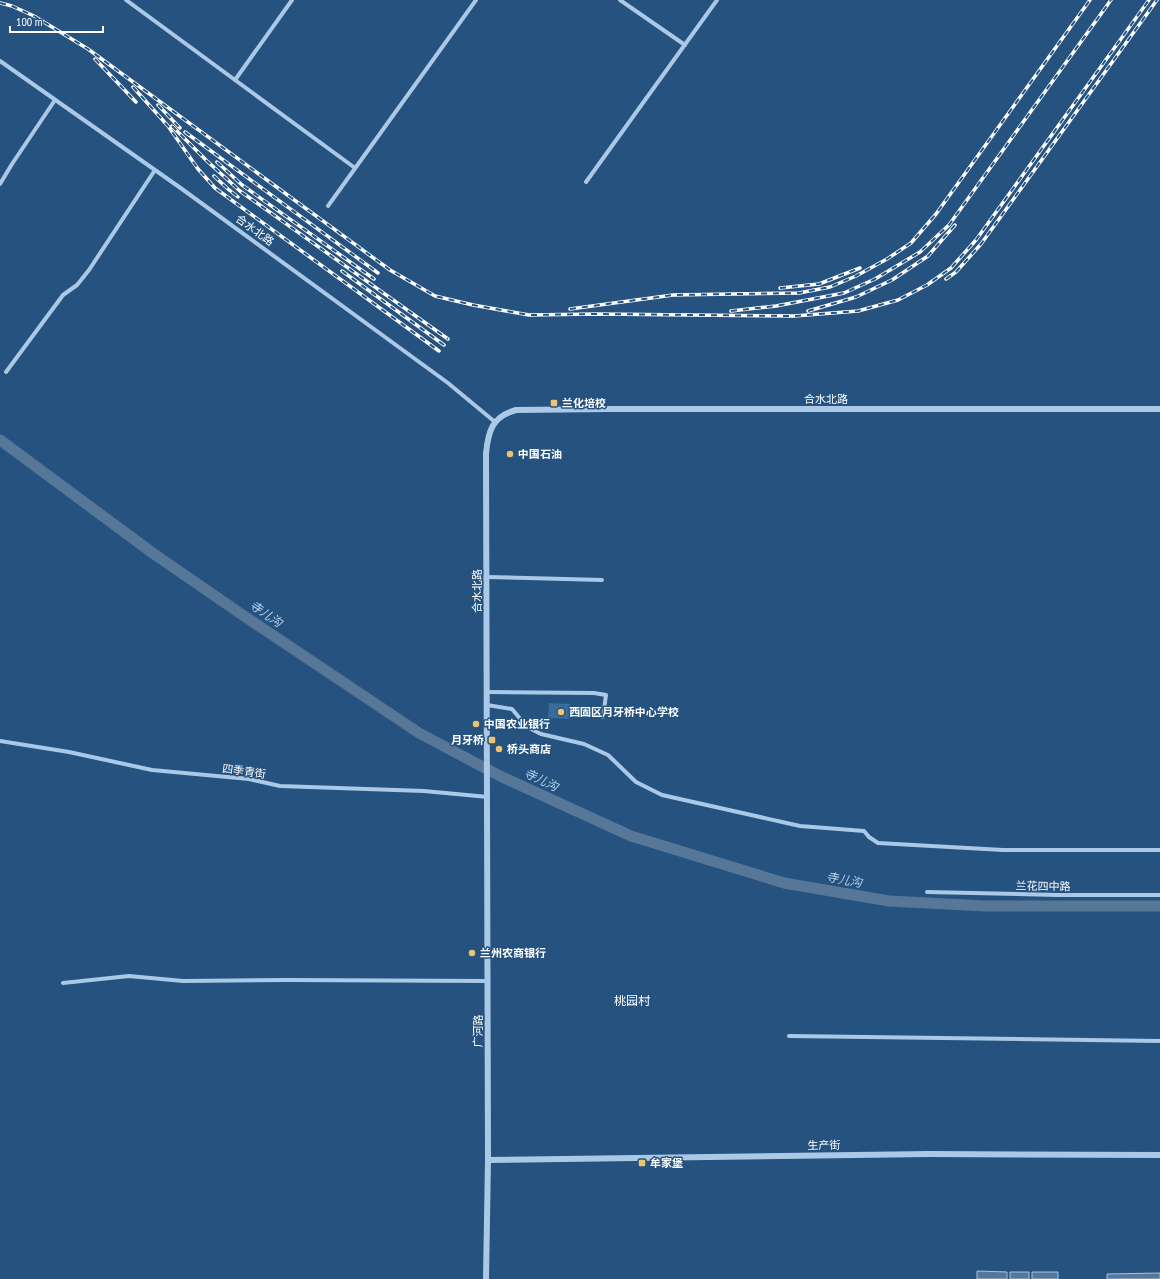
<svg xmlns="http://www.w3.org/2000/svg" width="1160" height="1279" viewBox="0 0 1160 1279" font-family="'PT Sans Narrow','Noto Sans SC',sans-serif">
<rect width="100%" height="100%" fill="#25527f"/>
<path fill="#396c9d" d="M549,703L570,704L569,719L548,718Z"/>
<path fill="#567798" stroke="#9fc5e7" d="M977,1271L1007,1272V1279H977Z
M1010,1272H1029V1279H1010Z
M1032,1272H1058V1279H1032Z
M1160,1273V1279H1107V1274Z"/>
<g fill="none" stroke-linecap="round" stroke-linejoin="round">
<path stroke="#567798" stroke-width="11" d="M0,440L154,554L247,618L419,733L500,776L631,836L784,883L889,901L985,906H1160"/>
<path stroke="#abc9e6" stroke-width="4" d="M126,0L355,168
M620,0L685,45
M0,61L182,189L448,383L495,422
M235,80L292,0
M586,182L717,0
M0,184L12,164L55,100
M328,206L476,0
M6,372L63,295L77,285L89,270L155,170
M487,577L602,580
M488,692L594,693L606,695L603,717
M487,705L512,709L527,727L541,734L584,744L608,755L636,782L662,795L800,826L864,831L869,837L878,843L1003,850H1160
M0,741L69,752L152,770L249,779L280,786L424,791L488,797
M927,892L1058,895H1160
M63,983L129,976L183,981L287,980L488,981
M789,1036L1160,1041"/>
<path stroke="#abc9e6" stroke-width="6" d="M488,1160L929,1154L1160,1155
M486,1279L488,1160L486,454C488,431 492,417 516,410L609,409H1160"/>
<g stroke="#fff" stroke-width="3.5">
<path id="rail" d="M0,3L12,6L34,16L88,49L390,270L435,296L473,305L529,315L596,314L794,316L858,311L898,300L927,285L951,268L976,240L1149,0
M95,59L136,102
M133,87L168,126L198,169L215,188L439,351
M158,105L180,128
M172,126L207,161L240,191L448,339
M185,132L378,273
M217,162L242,185L374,279
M214,176L228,189L238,197
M342,271L444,345
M946,279L956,272L981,244L1157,0
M780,288L819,284L860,268
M570,309L673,295L799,293L830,287L856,276L887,259L911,243L936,214L1090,0
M731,311L776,306L844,293L875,279L920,252L949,225L1111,0
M808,311L856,297L892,280L928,256L955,225"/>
</g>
<use href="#rail" stroke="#25527f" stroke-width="2" stroke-dasharray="6" stroke-linecap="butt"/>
</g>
<g fill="#f0c36f" stroke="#25527f" stroke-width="1.5">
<rect x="550" y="399" width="8" height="8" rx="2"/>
<circle cx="510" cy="454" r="4"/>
<circle cx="561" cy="712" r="4"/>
<circle cx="476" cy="724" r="4"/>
<rect x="488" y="736" width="8" height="8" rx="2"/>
<circle cx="499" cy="749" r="4"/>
<circle cx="472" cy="953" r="4"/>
<rect x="638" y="1159" width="8" height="8" rx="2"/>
</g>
<g text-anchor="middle" stroke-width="3" stroke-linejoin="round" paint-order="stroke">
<g font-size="11" fill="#fff" stroke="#25527f">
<text transform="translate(255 230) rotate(36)" y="4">合水北路</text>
<text x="826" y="403">合水北路</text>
<text transform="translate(477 591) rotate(-90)" y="4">合水北路</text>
<text transform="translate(244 771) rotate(8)" y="4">四季青街</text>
<text transform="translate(1043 886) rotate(1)" y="4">兰花四中路</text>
<text transform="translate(478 1031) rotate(-90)" y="4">广河路</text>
<text transform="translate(824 1145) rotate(-1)" y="4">生产街</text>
</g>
<g font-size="11" font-weight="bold" fill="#fff" stroke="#25527f" text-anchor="start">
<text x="562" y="407">兰化培校</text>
<text x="518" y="458">中国石油</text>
<text x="569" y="716">西固区月牙桥中心学校</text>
<text x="484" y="728">中国农业银行</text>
<text x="484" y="744" text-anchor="end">月牙桥</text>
<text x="507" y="753">桥头商店</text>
<text x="480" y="957">兰州农商银行</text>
<text x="650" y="1167">牟家堡</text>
</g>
<g font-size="12" font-style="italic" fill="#b6d3ee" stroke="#25527f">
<text transform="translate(266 614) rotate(34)" y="4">寺儿沟</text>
<text transform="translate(541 780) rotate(25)" y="4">寺儿沟</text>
<text transform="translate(844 880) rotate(10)" y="4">寺儿沟</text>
</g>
<g font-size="12" fill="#fff" stroke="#25527f">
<text x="632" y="1005">桃园村</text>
</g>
</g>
<path d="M10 26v6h93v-6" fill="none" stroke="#ffffff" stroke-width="2"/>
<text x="16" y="26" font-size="12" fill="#ffffff" stroke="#25527f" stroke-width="3" paint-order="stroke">100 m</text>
</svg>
